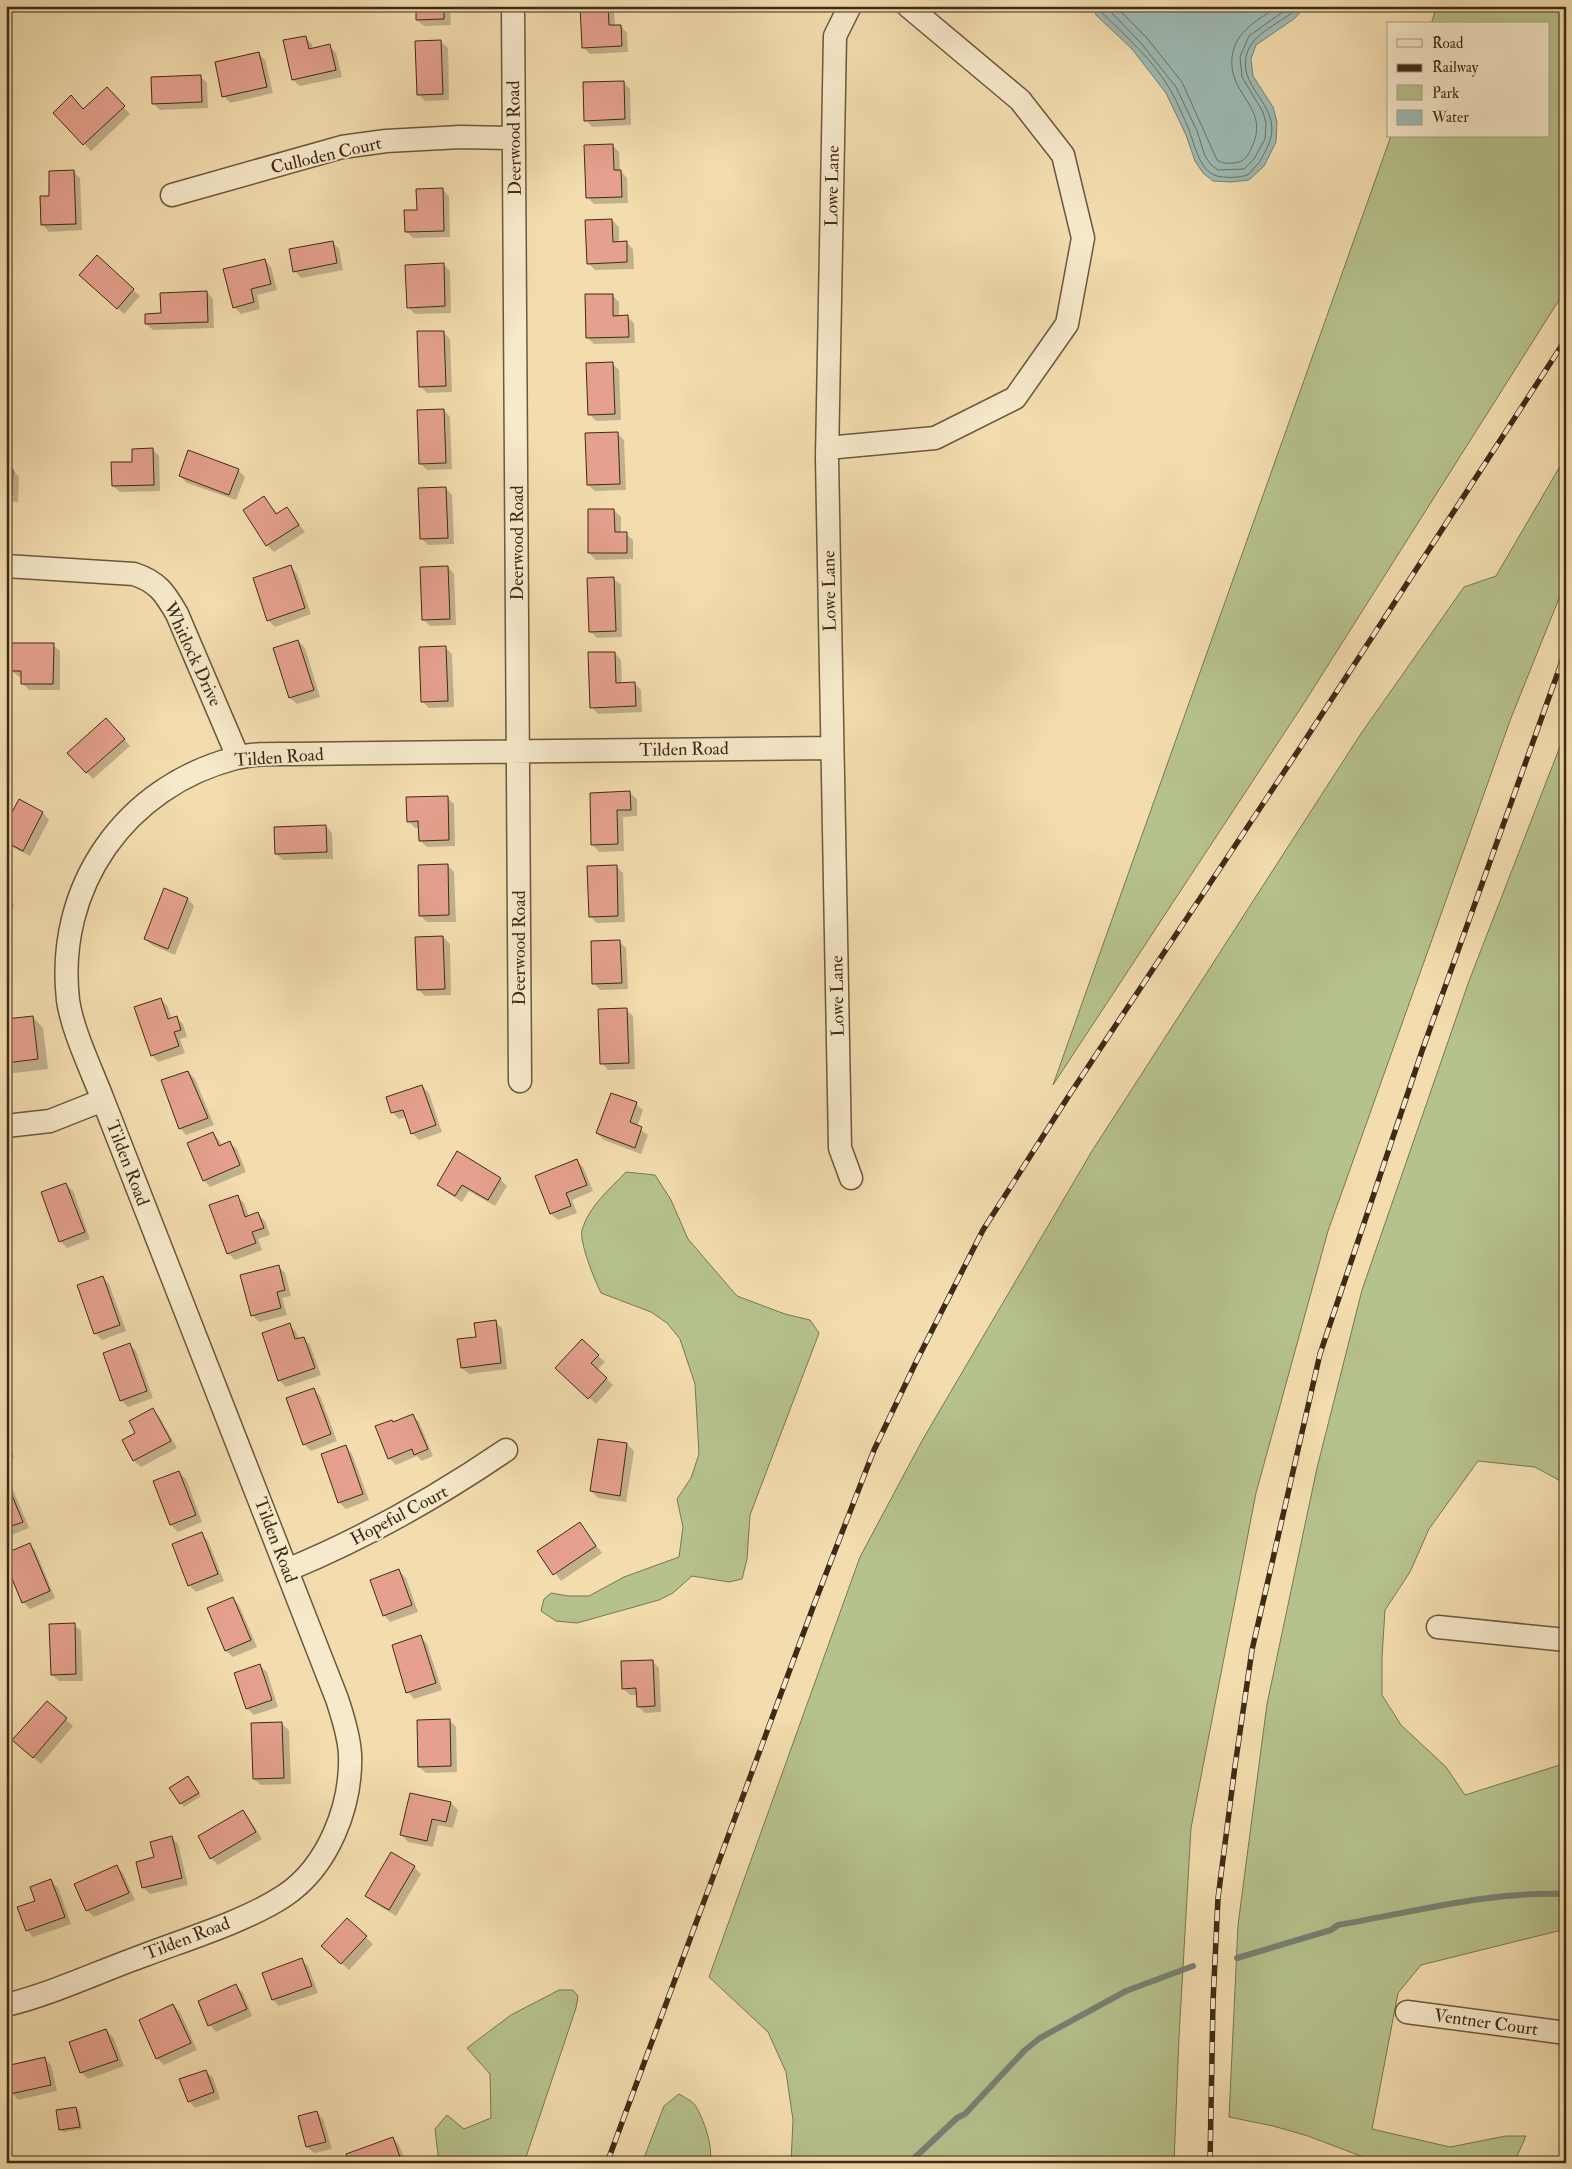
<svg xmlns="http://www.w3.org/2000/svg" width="1572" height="2169" viewBox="0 0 1572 2169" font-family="'IM FELL Double Pica',serif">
<rect width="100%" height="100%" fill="#f3ddaf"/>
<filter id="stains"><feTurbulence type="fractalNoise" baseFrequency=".004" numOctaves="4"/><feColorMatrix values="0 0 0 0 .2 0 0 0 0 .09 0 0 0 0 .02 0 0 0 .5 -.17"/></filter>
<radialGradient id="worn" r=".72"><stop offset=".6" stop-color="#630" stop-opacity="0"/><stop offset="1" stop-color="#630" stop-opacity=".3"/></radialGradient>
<path fill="#b6c28e" stroke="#7a7651" d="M1437,6H1566V289L1306,700L1053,1085L1391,136H1548V24H1431Z
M1566,456V581L1511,718L1328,1231L1256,1493L1191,1828L1179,2037L1174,2163H791L793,2120L786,2072L768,2032L709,1977L860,1557L923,1439L1092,1151L1360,735L1464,587L1496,576Z
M1566,731V1484L1535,1467L1478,1461L1429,1529L1410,1572L1385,1610L1382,1657V1695L1401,1725L1446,1767L1465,1795L1566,1763V1929L1421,1965L1398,1993L1372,2129L1450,2147L1506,2136H1526L1514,2163H1379L1308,2136L1273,2126L1229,2117L1238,1925L1267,1704L1317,1468L1362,1290L1469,981Z
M626,1172L655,1175L671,1200L688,1239L737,1296L785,1314L810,1320L819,1333L750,1515L747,1559L742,1579L729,1582L692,1576L673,1593L659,1600L577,1623L556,1621L541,1611L544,1599L551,1593L568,1596H589L624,1577L679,1557L683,1527L677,1499L691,1478L699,1454L695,1384L680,1339L667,1323L651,1312L601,1293C595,1281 579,1242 582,1230C589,1206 609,1190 626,1172Z
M559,1990H573L578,1996L576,2008L524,2163H439L435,2129L447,2115L464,2129L491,2118L490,2074L467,2048L511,2015Z
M679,2094C684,2097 692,2101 695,2105C703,2117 715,2150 709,2163H642L664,2106Z"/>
<path fill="#9ebab4" stroke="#788174" d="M1093,6H1306L1294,19L1256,45L1251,59L1253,76L1273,107L1277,122L1276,142L1264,166L1249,180L1231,182L1213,181L1203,173L1195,161L1186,135L1166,93L1132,49L1096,15Z"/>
<path fill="#0003" d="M417,6H450L451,25L424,26L417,20Z
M582,6H610L614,11L615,26H621L627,33L628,52L590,54L583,47Z
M305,37L312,44L313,50L329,46L336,53L342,77L300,86L293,80Z
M441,42L448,48L449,100L425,101L418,94Z
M259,54L265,60L273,93L230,103L224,96Z
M200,76L207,83L208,108L160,110L153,103Z
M623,82L630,89L631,125L592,127L586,120Z
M107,89L130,114L91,151L55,113L84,111Z
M612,145L619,152L620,170L627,178L628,203L594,204L587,197Z
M73,171L80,178L82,230L49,232L43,225L51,197Z
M442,189L449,196L450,237L413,238L406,231L418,211Z
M612,220L619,227V243L626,242L633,249L634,269L595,270L588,263Z
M332,242L339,249L343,270L301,278L295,271Z
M97,257L140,296L124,314L88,281Z
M265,260L271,267L277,290L257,295L260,309L241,314L234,307Z
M443,264L450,271L451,313L415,314L408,307Z
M207,292L213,299L214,328L153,330L146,324Z
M612,295L619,302V317H627L634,323L635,343L594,344L587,337Z
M443,332L450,339L452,392L427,393L420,386Z
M612,363L619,370L621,420L596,421L589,414Z
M444,410L450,417L452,469L427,470L420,463Z
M617,433L624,440L626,490L595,491L588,485Z
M153,450L159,456L160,491L120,492L113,486L133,463Z
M6,469L13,470L19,477L18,502L6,501Z
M238,470L245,477L236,500L187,483L180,476Z
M446,488L452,495L454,544L428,545L421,538Z
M264,498L278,514L287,508L305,532L274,552L267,545L245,510Z
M614,510L621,517V534H626L633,540V559L596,560L589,553Z
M291,567L297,574L311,614L275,627L268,620Z
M448,567L454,574L456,625L430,626L423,619Z
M614,579L621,585L622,637L597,638L590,631Z
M298,641L305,648L320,697L297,704L290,698L275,649Z
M53,645L60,651V690H29L22,683V677H19L12,671Z
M445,647L452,654L454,707L429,708L422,701Z
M615,653L621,660L622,684L634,683L641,690L642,712L598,714L592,707Z
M113,726L130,746L93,779L69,753Z
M630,793L637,799V816L623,817L624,851L599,852L593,845L591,794Z
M447,797L454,804L455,846L427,847L420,841V828H415L408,821Z
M19,801L43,813L49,820L30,856L6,844V821L8,822Z
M326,826L332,833L333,859L283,860L276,854Z
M447,865L454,872L456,922H427L421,916Z
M616,866L623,873L625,922L597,923L590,916Z
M164,890L188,899L194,906L175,955L152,945L145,939Z
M6,897L14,904L6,934Z
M443,937L450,944L451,995L425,996L418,989Z
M620,942L626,948L628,989L600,990L594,983Z
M161,999L167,1006L172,1019L176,1017L183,1024L187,1037L180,1039L185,1053L158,1062L152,1055Z
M626,1010L633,1016L635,1069L608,1070L602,1063Z
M33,1017L43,1028L48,1069L6,1074V1020Z
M188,1072L195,1079L214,1125L186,1135L180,1128Z
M422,1086L429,1093L442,1132L419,1140L412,1133L406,1117L399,1119L393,1113L387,1098Z
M636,1104L643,1110L637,1127L648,1135L641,1154L604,1140L597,1133Z
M213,1133L219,1140L222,1146L230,1143L237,1149L246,1172L210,1187L204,1180Z
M457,1153L500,1179L507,1186L495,1206L469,1191L462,1202L445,1191L438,1185Z
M577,1161L583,1167L593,1191L572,1200L577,1213L558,1220L551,1214L537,1176Z
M66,1184L73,1191L90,1239L67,1248L60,1241Z
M237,1196L244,1203L249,1217L258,1214L265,1221L270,1235L258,1239L262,1250L235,1260L228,1253Z
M278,1266L285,1273L291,1296L282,1298L287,1315L259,1322L252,1315Z
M103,1278L109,1284L126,1331L102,1340L95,1333Z
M495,1322L502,1328L507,1369L469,1374L462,1368L477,1338Z
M289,1325L296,1332L299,1340L303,1338L310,1345L321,1375L286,1387L279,1380Z
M582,1341L605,1362L597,1370L613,1385L596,1404L564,1374Z
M129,1344L136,1351L153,1398L128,1407L121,1400Z
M314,1390L320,1396L337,1441L311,1451L304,1444Z
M152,1409L159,1416L177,1448L141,1467L134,1461L124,1441L137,1434Z
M413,1416L419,1422L433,1456L422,1461L417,1456L396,1465L389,1458Z
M6,1432L14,1457L6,1460Z
M627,1444L634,1451L626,1502L598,1498L591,1491Z
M346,1447L352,1454L369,1500L346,1509L339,1502Z
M179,1473L186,1479L202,1522L178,1532L171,1525L155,1482Z
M6,1480L11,1485L29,1528L6,1537Z
M580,1524L602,1553L561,1581L539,1552Z
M201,1534L208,1541L224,1581L196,1592L189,1585Z
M30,1545L36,1552L55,1598L30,1609L23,1602Z
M399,1571L406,1578L418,1612L390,1622L384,1615Z
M233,1598L239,1605L257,1647L233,1657L226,1651Z
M74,1625L81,1631L83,1681H59L52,1675Z
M421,1637L427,1644L442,1690L414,1699L408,1692Z
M652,1661L659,1668L661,1712L645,1713L638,1706V1695H630L623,1688Z
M260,1666L267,1672L278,1707L254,1715L247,1708Z
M47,1702L73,1726L41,1764L21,1747Z
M449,1720L456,1727L457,1772L426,1773L419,1767Z
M282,1724L289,1730L291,1784L261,1785L254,1779Z
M188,1777L201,1796L184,1807L171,1788Z
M410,1794L451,1803L458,1810L453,1828L438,1825L433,1847L408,1842L402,1835Z
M243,1811L249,1818L262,1839L218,1865L211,1858Z
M172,1838L178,1844L188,1885L150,1894L143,1887L155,1858Z
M392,1854L414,1867L421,1874L396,1916L373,1902L366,1896Z
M117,1867L123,1873L135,1900L94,1917L87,1910Z
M51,1881L58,1888L71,1924L33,1937L27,1930L37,1902Z
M347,1919L373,1944L349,1970L323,1946Z
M6,1921L13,1946L6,1948Z
M301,1960L308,1966L318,1993L279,2006L273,2000Z
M236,1986L243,1993L252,2016L216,2032L210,2025Z
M173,2005L180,2012L197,2050L164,2065L158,2059L140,2021Z
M106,2030L113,2037L124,2066L88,2079L82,2073L71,2043Z
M44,2059L51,2065L57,2091L18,2100L12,2093L6,2068Z
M206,2071L213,2078L220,2099L195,2108L189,2101Z
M76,2108L79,2111L82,2129L63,2132L60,2129Z
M317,2112L323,2119L332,2149L314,2153L307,2147Z
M393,2138L399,2145L406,2163H351Z"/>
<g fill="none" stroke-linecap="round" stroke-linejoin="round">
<path stroke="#6e7264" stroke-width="1" d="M1098,6L1101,12C1126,36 1154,61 1171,91C1177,102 1182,114 1187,125C1194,140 1198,171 1217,176C1224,178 1240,178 1247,175C1250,174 1253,169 1255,167C1261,162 1263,155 1267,148C1287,108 1239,91 1246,57C1251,31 1283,24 1299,6
M1105,6L1140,42L1176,87L1197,131L1205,156L1211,165L1218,170L1244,169L1254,159L1265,139L1266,123L1263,112L1242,77L1240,57L1249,36L1291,6
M1115,6L1146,37L1182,82L1217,160C1222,164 1232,164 1239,162C1244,161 1249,154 1251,149C1272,107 1228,97 1232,57C1235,31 1259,19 1279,6"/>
<path stroke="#788174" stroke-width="6" d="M1237,1958L1331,1930L1338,1925C1413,1912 1490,1891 1566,1894
M909,2163L957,2118L965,2114L1025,2050L1040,2038L1126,1991L1193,1966"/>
</g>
<path fill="#e5a18e" stroke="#3f2b14" d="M416,6H444V19L416,20Z
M580,6H608L609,25H621L622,46L582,48Z
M306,36L309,49L330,44L336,70L292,80L283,40Z
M441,40L443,94L417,95L415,41Z
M259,52L267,87L222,97L215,62Z
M201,75L202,102L152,104L151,77Z
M624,81L625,119L584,121L583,82Z
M107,87L125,106L83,145L53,113L71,95L83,109Z
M613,144L614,170H621L622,197L586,198L584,145Z
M74,170L76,224L41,225L40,196H49V171Z
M443,188L444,231L405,232L404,210H417L416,189Z
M612,219L613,242L627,241V262L587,264L585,220Z
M333,241L337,263L293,272L289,249Z
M97,255L134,289L117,309L79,275Z
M265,259L271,284L251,289L254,302L233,308L223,269Z
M444,263L445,306L407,308L405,265Z
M207,291L208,322L145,324V314L161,313L160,293Z
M585,294H613V316L628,315L629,337L586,338Z
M417,331H444L446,386L419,387Z
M613,362L615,414L588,415L586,363Z
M444,409L446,463L419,464L417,410Z
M618,432L620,484L587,485L585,433Z
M153,448L154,485L112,486L111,462H132V449Z
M188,450L239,469L229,495L179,476Z
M6,468L13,469L12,496L6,495Z
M446,487L448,538L420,539L418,488Z
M264,496L276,514L287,507L299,525L266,546L243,510Z
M588,509H614L615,532H627V553H588Z
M291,565L305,608L267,621L253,578Z
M448,566L450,619L422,620L420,567Z
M614,577L616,631L589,632L587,578Z
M298,640L314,690L289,698L273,648Z
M11,643H54L53,684H21V671H11Z
M446,646L448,701L421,702L419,647Z
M588,652H615L616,683L635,682L636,706L590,708Z
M106,718L125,739L86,773L67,753Z
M630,791L631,810H617L618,844L591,845L590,793Z
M448,796L449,840L419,841L418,821L407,822L406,797Z
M19,799L43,812L23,851L6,842V819L8,820Z
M326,825L327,852L275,854L274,827Z
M448,864L449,915L419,916L418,865Z
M617,865L618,916L589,917L587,866Z
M164,888L188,898L168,949L144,939Z
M443,936L445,989L417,990L415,937Z
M620,940L622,983L592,984L591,941Z
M161,998L168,1019L177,1016L181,1030L174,1032L179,1046L151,1056L134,1007Z
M627,1008L629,1063L600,1064L598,1009Z
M33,1016L38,1059L6,1063V1019Z
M188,1071L208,1118L179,1129L161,1080Z
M422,1085L436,1125L411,1134L403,1110L391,1113L386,1097Z
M611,1093L637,1102L630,1122L642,1127L635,1148L596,1133Z
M213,1132L219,1146L230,1141L240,1165L203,1181L187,1143Z
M457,1151L501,1178L488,1200L462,1185L455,1196L437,1185Z
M577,1159L587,1185L566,1193L571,1206L550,1214L535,1176Z
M66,1183L85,1232L59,1242L41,1192Z
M238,1195L245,1217L258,1212L264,1228L252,1232L256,1243L227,1254L209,1205Z
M279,1265L285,1290L277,1292L281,1308L251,1316L240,1275Z
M103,1276L120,1325L94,1334L77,1285Z
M496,1320L501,1363L461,1368L457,1339L476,1337L474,1323Z
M290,1323L295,1339L304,1337L315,1368L278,1381L262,1333Z
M582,1339L599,1355L591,1363L607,1378L588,1399L555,1368Z
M130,1343L147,1391L120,1401L103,1353Z
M314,1388L331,1434L303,1445L286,1398Z
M153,1408L171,1441L133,1461L122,1440L135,1433L129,1421Z
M413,1414L428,1449L414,1455L412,1449L388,1459L375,1426L392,1420L393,1422Z
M598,1439L627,1443L620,1496L590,1491Z
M346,1445L363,1494L338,1503L321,1454Z
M179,1471L196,1515L170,1525L153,1481Z
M6,1481L23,1522L6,1528Z
M580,1522L596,1546L553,1575L537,1551Z
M202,1532L218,1574L188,1586L172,1544Z
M30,1543L50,1591L22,1603L6,1564V1553Z
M399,1569L412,1605L383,1616L370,1580Z
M233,1597L251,1640L225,1651L207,1608Z
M75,1623L76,1674L51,1675L49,1624Z
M421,1635L436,1683L406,1693L392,1645Z
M653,1660L655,1706L637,1707L636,1688L622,1689L621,1661Z
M260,1664L272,1700L246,1709L234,1673Z
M47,1701L67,1718L33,1758L12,1740Z
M450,1719L451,1766L418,1767L417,1720Z
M282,1722L284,1778L253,1779L251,1723Z
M188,1776L199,1793L180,1804L169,1788Z
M410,1793L451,1802L446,1822L432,1819L427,1841L400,1835Z
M243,1810L256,1832L210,1859L198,1836Z
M172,1836L182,1878L142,1888L136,1862L154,1857L150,1842Z
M391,1852L415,1866L389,1910L365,1896Z
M117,1865L129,1893L86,1911L74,1884Z
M51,1879L65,1917L26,1931L17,1907L35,1901L30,1887Z
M347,1918L367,1936L341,1964L321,1946Z
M302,1958L312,1986L272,2000L262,1973Z
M236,1984L247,2009L208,2026L198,2001Z
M173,2004L191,2043L156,2059L139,2020Z
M106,2029L118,2060L80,2073L69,2042Z
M45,2057L51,2085L10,2094L6,2066Z
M206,2070L214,2092L188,2102L179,2079Z
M76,2107L80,2127L59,2130L56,2110Z
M317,2111L326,2142L306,2147L298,2116Z
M393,2137L402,2163H349L346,2154Z
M330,2157L332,2163H315Z"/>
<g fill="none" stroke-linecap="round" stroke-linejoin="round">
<g stroke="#6c583b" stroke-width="25">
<path id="minor" d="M513,6L520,1081
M850,6L835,36L827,458L840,1148L851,1178
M172,195L342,147L386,141L460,137L514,138
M827,448L935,438L1015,398L1067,324L1083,238L1063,155L1020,100L908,6
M6,566L134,574C158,582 165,593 177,614L238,757
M6,1126L50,1121L103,1100
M287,1570C365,1538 437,1497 506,1450
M1438,1627L1566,1640
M6,2005C52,1994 100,1971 145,1955C187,1939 246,1921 284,1896C328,1867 352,1806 350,1754C349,1736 343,1717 337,1699L103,1100C92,1071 72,1030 68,1000C55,886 126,786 236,758C254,753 275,754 293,754L832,748
M1407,2012L1566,2033"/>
</g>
<use href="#minor" stroke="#f7e9cb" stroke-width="22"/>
<g stroke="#3f2b14" stroke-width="5.5">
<path id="rail" d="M607,2163L815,1602L874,1450L917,1360L983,1230L1068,1097L1298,751L1566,339
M1210,2163L1213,2002L1218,1898L1235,1766L1252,1650L1320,1354L1422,1051L1566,650"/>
</g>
<use href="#rail" stroke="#f7e9cb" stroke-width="4" stroke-dasharray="11" stroke-linecap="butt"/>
</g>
<g text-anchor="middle" stroke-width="4" stroke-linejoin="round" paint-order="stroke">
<g font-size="18" fill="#3f2b14" stroke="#f7e9cb">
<text transform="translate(514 138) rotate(-91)" y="6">Deerwood Road</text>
<text transform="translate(326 155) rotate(-13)" y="6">Culloden Court</text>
<text transform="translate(832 186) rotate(-89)" y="6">Lowe Lane</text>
<text transform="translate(517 543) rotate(-90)" y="6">Deerwood Road</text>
<text transform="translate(829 591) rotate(-91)" y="6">Lowe Lane</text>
<text transform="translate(193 654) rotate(65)" y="6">Whitlock Drive</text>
<text transform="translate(684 749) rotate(-1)" y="6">Tilden Road</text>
<text transform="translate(279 757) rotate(-4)" y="6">Tilden Road</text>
<text transform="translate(519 948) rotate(-90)" y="6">Deerwood Road</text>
<text transform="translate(837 996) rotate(-91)" y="6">Lowe Lane</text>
<text transform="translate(128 1163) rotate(69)" y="6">Tilden Road</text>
<text transform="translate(399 1515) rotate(-28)" y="6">Hopeful Court</text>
<text transform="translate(276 1540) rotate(69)" y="6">Tilden Road</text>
<text transform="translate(187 1938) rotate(-21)" y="6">Tilden Road</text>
<text transform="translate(1486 2022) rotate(8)" y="6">Ventner Court</text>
</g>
</g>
<rect width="1572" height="2169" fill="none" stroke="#f3ddaf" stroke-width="25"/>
<rect x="8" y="8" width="1557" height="2154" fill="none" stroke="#3f2b14" stroke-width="2.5"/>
<rect x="12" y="12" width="1547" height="2144" fill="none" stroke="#3f2b14"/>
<rect x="1387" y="22" width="162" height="115" fill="#f7e9cb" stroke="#ad9d82"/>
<rect x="1397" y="39" width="25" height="8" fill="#f7e9cb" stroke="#ad9d82"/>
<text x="1432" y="48" font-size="15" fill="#3f2b14">Road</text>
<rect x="1397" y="64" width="25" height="8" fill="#3f2b14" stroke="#ad9d82"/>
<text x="1432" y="72" font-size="15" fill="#3f2b14">Railway</text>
<rect x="1397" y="85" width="25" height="15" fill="#b6c28e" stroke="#ad9d82"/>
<text x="1432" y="98" font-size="15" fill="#3f2b14">Park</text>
<rect x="1397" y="110" width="25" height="15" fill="#9ebab4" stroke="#ad9d82"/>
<text x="1432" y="122" font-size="15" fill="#3f2b14">Water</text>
<rect width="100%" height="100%" filter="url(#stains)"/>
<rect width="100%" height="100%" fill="url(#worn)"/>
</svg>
